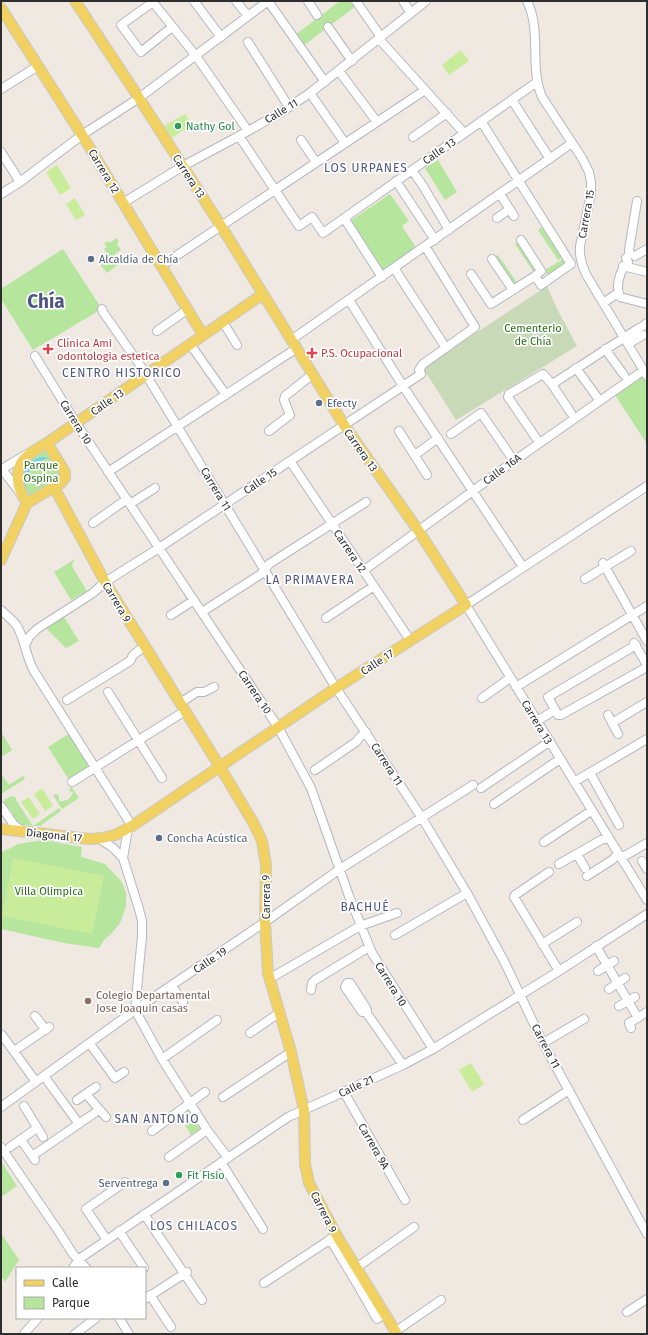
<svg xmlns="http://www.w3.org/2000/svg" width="648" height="1335" viewBox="0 0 648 1335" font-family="'Fira Sans',sans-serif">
<rect width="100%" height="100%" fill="#efe9e1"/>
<path fill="#b6e59e" d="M340,1H352L356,6L303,46L295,35Z
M438,160L457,192L445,200L425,168Z
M390,194L409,221L402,226L417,249L382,272L349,222Z
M542,227L562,258L558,260L538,230Z
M116,238L119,242L117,244L121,250L115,254L120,263L107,273L99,263L108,256L104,249L107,247L104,244L108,241L110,243Z
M518,242L538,272L535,274L515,244Z
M63,249L100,306V310L33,350L1,299V289Z
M498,255L518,284L516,286L496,256Z
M563,259L566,264L548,276L545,270Z
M644,370L647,376V444L613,392Z
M47,446L64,476L27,500L21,489V468Z
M75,559L72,565L73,568L87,591L71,600L54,572Z
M64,617L79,641L66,648L46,628Z
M1,732L12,750L1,757Z
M72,732L95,768L71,783L48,747Z
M1,774L9,785L23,776L25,779L1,794Z
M71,786L79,798L62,809L53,795L56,794L59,796V801C66,802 71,799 73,792L69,791Z
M13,796L16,798V800L33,826L59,808L61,811L40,826L18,825L11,817L13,813L8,807L3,804L5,799Z
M43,840L82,847L81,857L105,864L122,882L126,893V906L120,923L112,933L104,940L99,948L64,943L1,929V852L11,848L18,844Z
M188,1110L200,1129L191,1135L180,1116Z
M1,1161L17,1186L1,1197Z
M1,1233L19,1260L5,1282L1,1276Z"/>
<path fill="#c8d9b8" d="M547,286L557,309L577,346L456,420L423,368Z"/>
<path fill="#c9ec9a" d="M461,50L469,61L449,75L442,65Z
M185,114L192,125L171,138L164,126Z
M57,165L71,188L60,195L46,172Z
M75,198L85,215L76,220L66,204Z
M42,788L53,806L45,811L34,794Z
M29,797L40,814L33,819L21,802Z
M13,858L104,876L92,934L2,916Z
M471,1063L484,1084L472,1092L459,1070Z"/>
<path fill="#75cff0" d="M44,457L49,458C34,461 25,472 26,488C19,473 27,458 44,457Z"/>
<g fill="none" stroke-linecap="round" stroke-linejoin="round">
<g stroke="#b4b7c1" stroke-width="10">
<path id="minor" d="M152,1L196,56L248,131
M194,1L221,37
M236,1L248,16
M268,1L325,82
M308,1L317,15
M356,1L381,37
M403,1L411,13
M527,1C542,31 529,66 542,97L582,158L589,172L591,182V194L580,246C579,257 582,266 587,276L647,376
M153,2L121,25L141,52L172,27
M328,27L352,61
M379,39L464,133
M248,42L289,107
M339,71L377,122
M1,89L38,66
M310,93L345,143
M512,100L550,159
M481,121L571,264
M239,136L299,226L312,217L323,233L537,82
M413,137L447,113
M301,140L316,162
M1,152L20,182
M412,170L423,186L449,230
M396,181L435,240
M1,194L20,182L82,135L139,98L268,1
M500,194L514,216
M123,203L183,166L239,136L280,113L310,93L426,1
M344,218L382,277
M497,218L510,209
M635,256L647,249
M492,259L513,290
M628,262C620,270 615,286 620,297L647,304
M628,262L626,258L630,254L629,250L637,201
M161,266L425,90
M623,266L647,272
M394,268L446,348
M471,274L491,304L535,276L541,271L521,240
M535,276L541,285L571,264
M349,300L403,386L523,567
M603,303L618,293
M102,309L103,312L142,368L336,688L422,818L467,893L505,963L543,1043L647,1234
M223,322L237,345
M643,326L647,323
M157,331L188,309
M291,340L572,143
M190,344L226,395
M628,344L643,335
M605,349L624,375
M35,356L78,426L278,727L311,788L349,896L372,953L433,1049
M576,368L597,397
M551,383H554L639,328
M269,431L290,415L284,400L285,396L313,374
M399,431L427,475
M451,434L481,413L514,461
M536,438L508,397L509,394L543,374L551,383L571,413
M415,455L438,438
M290,461L410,640
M1,468L21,494
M2,469L27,454
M108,472L297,348
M647,486L466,605L647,900
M130,504L155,488
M93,523L127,499
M603,563L647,641
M363,571L514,461L644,370
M585,579L631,551
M1,610C6,615 13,620 17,626C25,640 26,657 34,671L132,826
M202,612L261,574L269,564L366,502
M171,615L194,600
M326,618L374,586
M634,643L647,665
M636,645L548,697L558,715H561L647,667
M25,646L29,637L37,629L93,593L105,582L159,548L421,374L419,370L423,364L475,327L425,246
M516,687L647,606
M108,692L162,778
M482,698L510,678
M67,700L130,661L133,655L145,646
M180,703L197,692H204L214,687
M608,715L618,734
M537,721L555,710
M612,723L647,702
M315,770L356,742L360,737L366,732
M590,773L619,825
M72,782L185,711
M574,782L647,739
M481,788L549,742
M494,804L560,759
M1,806L14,825L22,831
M128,829L123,858L139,909L142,921V936L135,1010L162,1059L207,1130L228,1158
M101,840L112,847L123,858
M544,842L591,811
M577,854L585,868
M621,858L647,843
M642,861L647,869
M559,864L601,840L608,838
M549,872L515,895L514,897L559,971
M587,876L612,860L618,854
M395,935L467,893
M542,944L577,922
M596,946L638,1018
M598,971L614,961
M269,979L360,926L397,913
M172,986L183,1002
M609,989L625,978
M311,990L312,983L315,980L369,947
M619,1006L635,997
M366,1012L367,1010L366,1008L350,983H347L345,987L362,1012H366L403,1065
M35,1016L46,1030
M631,1028L629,1023L647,1012
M250,1033L279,1013
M2,1035L36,1082
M543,1043L584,1019
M90,1044L115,1078L124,1072
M14,1051L49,1027
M162,1059L217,1020
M44,1076L79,1124
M344,1092L405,1200
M86,1094L106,1117
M223,1097L291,1052
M77,1100L96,1087
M24,1106L43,1137
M1,1107L135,1010L265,922L340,869L473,785
M523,1120L569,1090
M152,1131L205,1092
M21,1140L35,1160
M1,1147L59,1232L73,1254L86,1268
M10,1147L37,1128
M32,1156L99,1110
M169,1157L207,1130
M221,1162L263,1229
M144,1214L202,1300
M119,1231L144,1268
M330,1239L360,1289L377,1319L384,1314
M107,1240L86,1209L125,1182
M73,1268L79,1259L288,1117L403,1065L433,1049L559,971L647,914
M356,1268L414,1227
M264,1283L334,1237
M150,1295L171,1327
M145,1299L187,1272
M627,1312L647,1299
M119,1318L129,1334
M396,1331L441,1300
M24,1334L38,1318
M75,1334L96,1318"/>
</g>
<g stroke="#c9c9c9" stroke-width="12">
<path id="major" d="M1,8L82,135L203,335
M54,487L105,582L220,767L254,824L262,841L266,865L265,922L268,973L291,1052L304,1110L305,1164L309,1183L337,1236L397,1334
M27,503C16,487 12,466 31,453C36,449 42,446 47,443L263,294
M1,560L27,503L61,483L65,478V472L47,443
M1,829L90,839L102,838L115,835L132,826L336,688L466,605L418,530L344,425L221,226L139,98L75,1"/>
</g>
<use href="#minor" stroke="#fff" stroke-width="8"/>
<use href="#major" stroke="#f2d163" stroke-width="10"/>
</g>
<g fill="#2e9e5b" stroke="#fff" stroke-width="1.5">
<circle cx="178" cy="126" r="4"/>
<circle cx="179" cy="1175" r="4"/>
</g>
<g fill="#5c6f8a" stroke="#fff" stroke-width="1.5">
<circle cx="91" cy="259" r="4"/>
<circle cx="319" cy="403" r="4"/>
<circle cx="159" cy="838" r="4"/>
<circle cx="166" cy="1183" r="4"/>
</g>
<g fill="#e0444e" stroke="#fff" stroke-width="1.5">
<path d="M46 343h4v4h4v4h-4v4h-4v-4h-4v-4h4z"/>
<path d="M310 347h4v4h4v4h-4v4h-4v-4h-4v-4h4z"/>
</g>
<circle fill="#8d6e63" stroke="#fff" stroke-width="1.5" cx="88" cy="1001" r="4"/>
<g text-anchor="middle" stroke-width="3.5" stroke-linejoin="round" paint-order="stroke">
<g font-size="11" fill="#2e2e2e" stroke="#fff">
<text transform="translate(281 111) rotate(-31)" y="4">Calle 11</text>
<text transform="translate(439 151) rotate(-35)" y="4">Calle 13</text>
<text transform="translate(104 171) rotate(59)" y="4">Carrera 12</text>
<text transform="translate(189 176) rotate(57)" y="4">Carrera 13</text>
<text transform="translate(586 214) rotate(-80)" y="4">Carrera 15</text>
<text transform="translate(107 402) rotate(-35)" y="4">Calle 13</text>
<text transform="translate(76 422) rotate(58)" y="4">Carrera 10</text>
<text transform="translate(361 450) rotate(55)" y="4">Carrera 13</text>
<text transform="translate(502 469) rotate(-36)" y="4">Calle 16A</text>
<text transform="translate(260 481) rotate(-34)" y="4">Calle 15</text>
<text transform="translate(216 489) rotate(59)" y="4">Carrera 11</text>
<text transform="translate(350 551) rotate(56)" y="4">Carrera 12</text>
<text transform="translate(117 602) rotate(59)" y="4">Carrera 9</text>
<text transform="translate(377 662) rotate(-33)" y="4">Calle 17</text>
<text transform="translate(255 692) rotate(56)" y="4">Carrera 10</text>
<text transform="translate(537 722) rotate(59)" y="4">Carrera 13</text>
<text transform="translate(387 764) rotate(57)" y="4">Carrera 11</text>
<text transform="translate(54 835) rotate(6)" y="4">Diagonal 17</text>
<text transform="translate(266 897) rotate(-90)" y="4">Carrera 9</text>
<text transform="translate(210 960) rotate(-34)" y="4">Calle 19</text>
<text transform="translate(391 984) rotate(58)" y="4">Carrera 10</text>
<text transform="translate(546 1046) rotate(62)" y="4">Carrera 11</text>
<text transform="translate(356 1086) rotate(-25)" y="4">Calle 21</text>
<text transform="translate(374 1146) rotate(60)" y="4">Carrera 9A</text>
<text transform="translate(324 1212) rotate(63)" y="4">Carrera 9</text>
</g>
<g font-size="11" fill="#27864d" stroke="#fff" text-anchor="start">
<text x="186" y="130">Nathy Gol</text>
<text x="187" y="1179">Fit Fisio</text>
</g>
<g font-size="11" fill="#4e5e75" stroke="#fff" text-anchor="start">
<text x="99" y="263">Alcaldía de Chía</text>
<text x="327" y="407">Efecty</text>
<text x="167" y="842">Concha Acústica</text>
<text x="158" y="1187" text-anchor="end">Serventrega</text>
</g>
<g font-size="11" fill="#2c6e1b" stroke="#fff">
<text x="533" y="332">Cementerio<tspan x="533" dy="13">de Chía</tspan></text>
<text x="41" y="469">Parque<tspan x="41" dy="13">Ospina</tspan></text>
<text x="49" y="895">Villa Olimpica</text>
</g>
<g font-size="11" fill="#be3a42" stroke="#fff" text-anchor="start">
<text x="57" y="347">Clínica Ami<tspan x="57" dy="13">odontologia estetica</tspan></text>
<text x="321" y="357">P.S. Ocupacional</text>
</g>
<g font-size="11" fill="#785e54" stroke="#fff" text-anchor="start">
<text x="96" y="999">Colegio Departamental<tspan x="96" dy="13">Jose Joaquin casas</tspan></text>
</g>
<g font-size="12" letter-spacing="1" fill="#4d5680" stroke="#fff">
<text x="366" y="172">LOS URPANES</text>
<text x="122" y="377">CENTRO HISTORICO</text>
<text x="310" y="584">LA PRIMAVERA</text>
<text x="365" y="911">BACHUÉ</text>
<text x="157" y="1123">SAN ANTONIO</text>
<text x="194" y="1230">LOS CHILACOS</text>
</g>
<g font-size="19" font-weight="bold" fill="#4d5680" stroke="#fff">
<text x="46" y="308">Chía</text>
</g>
</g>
<rect width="648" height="1335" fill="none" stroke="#2e2e2e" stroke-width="4"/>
<rect x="16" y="1267" width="130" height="52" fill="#ffffff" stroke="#ababab"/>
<rect x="24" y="1280" width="20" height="6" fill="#f2d163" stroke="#ababab"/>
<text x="52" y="1287" font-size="12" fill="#2e2e2e">Calle</text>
<rect x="24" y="1297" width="20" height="12" fill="#b6e59e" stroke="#ababab"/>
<text x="52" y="1307" font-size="12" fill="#2e2e2e">Parque</text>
</svg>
